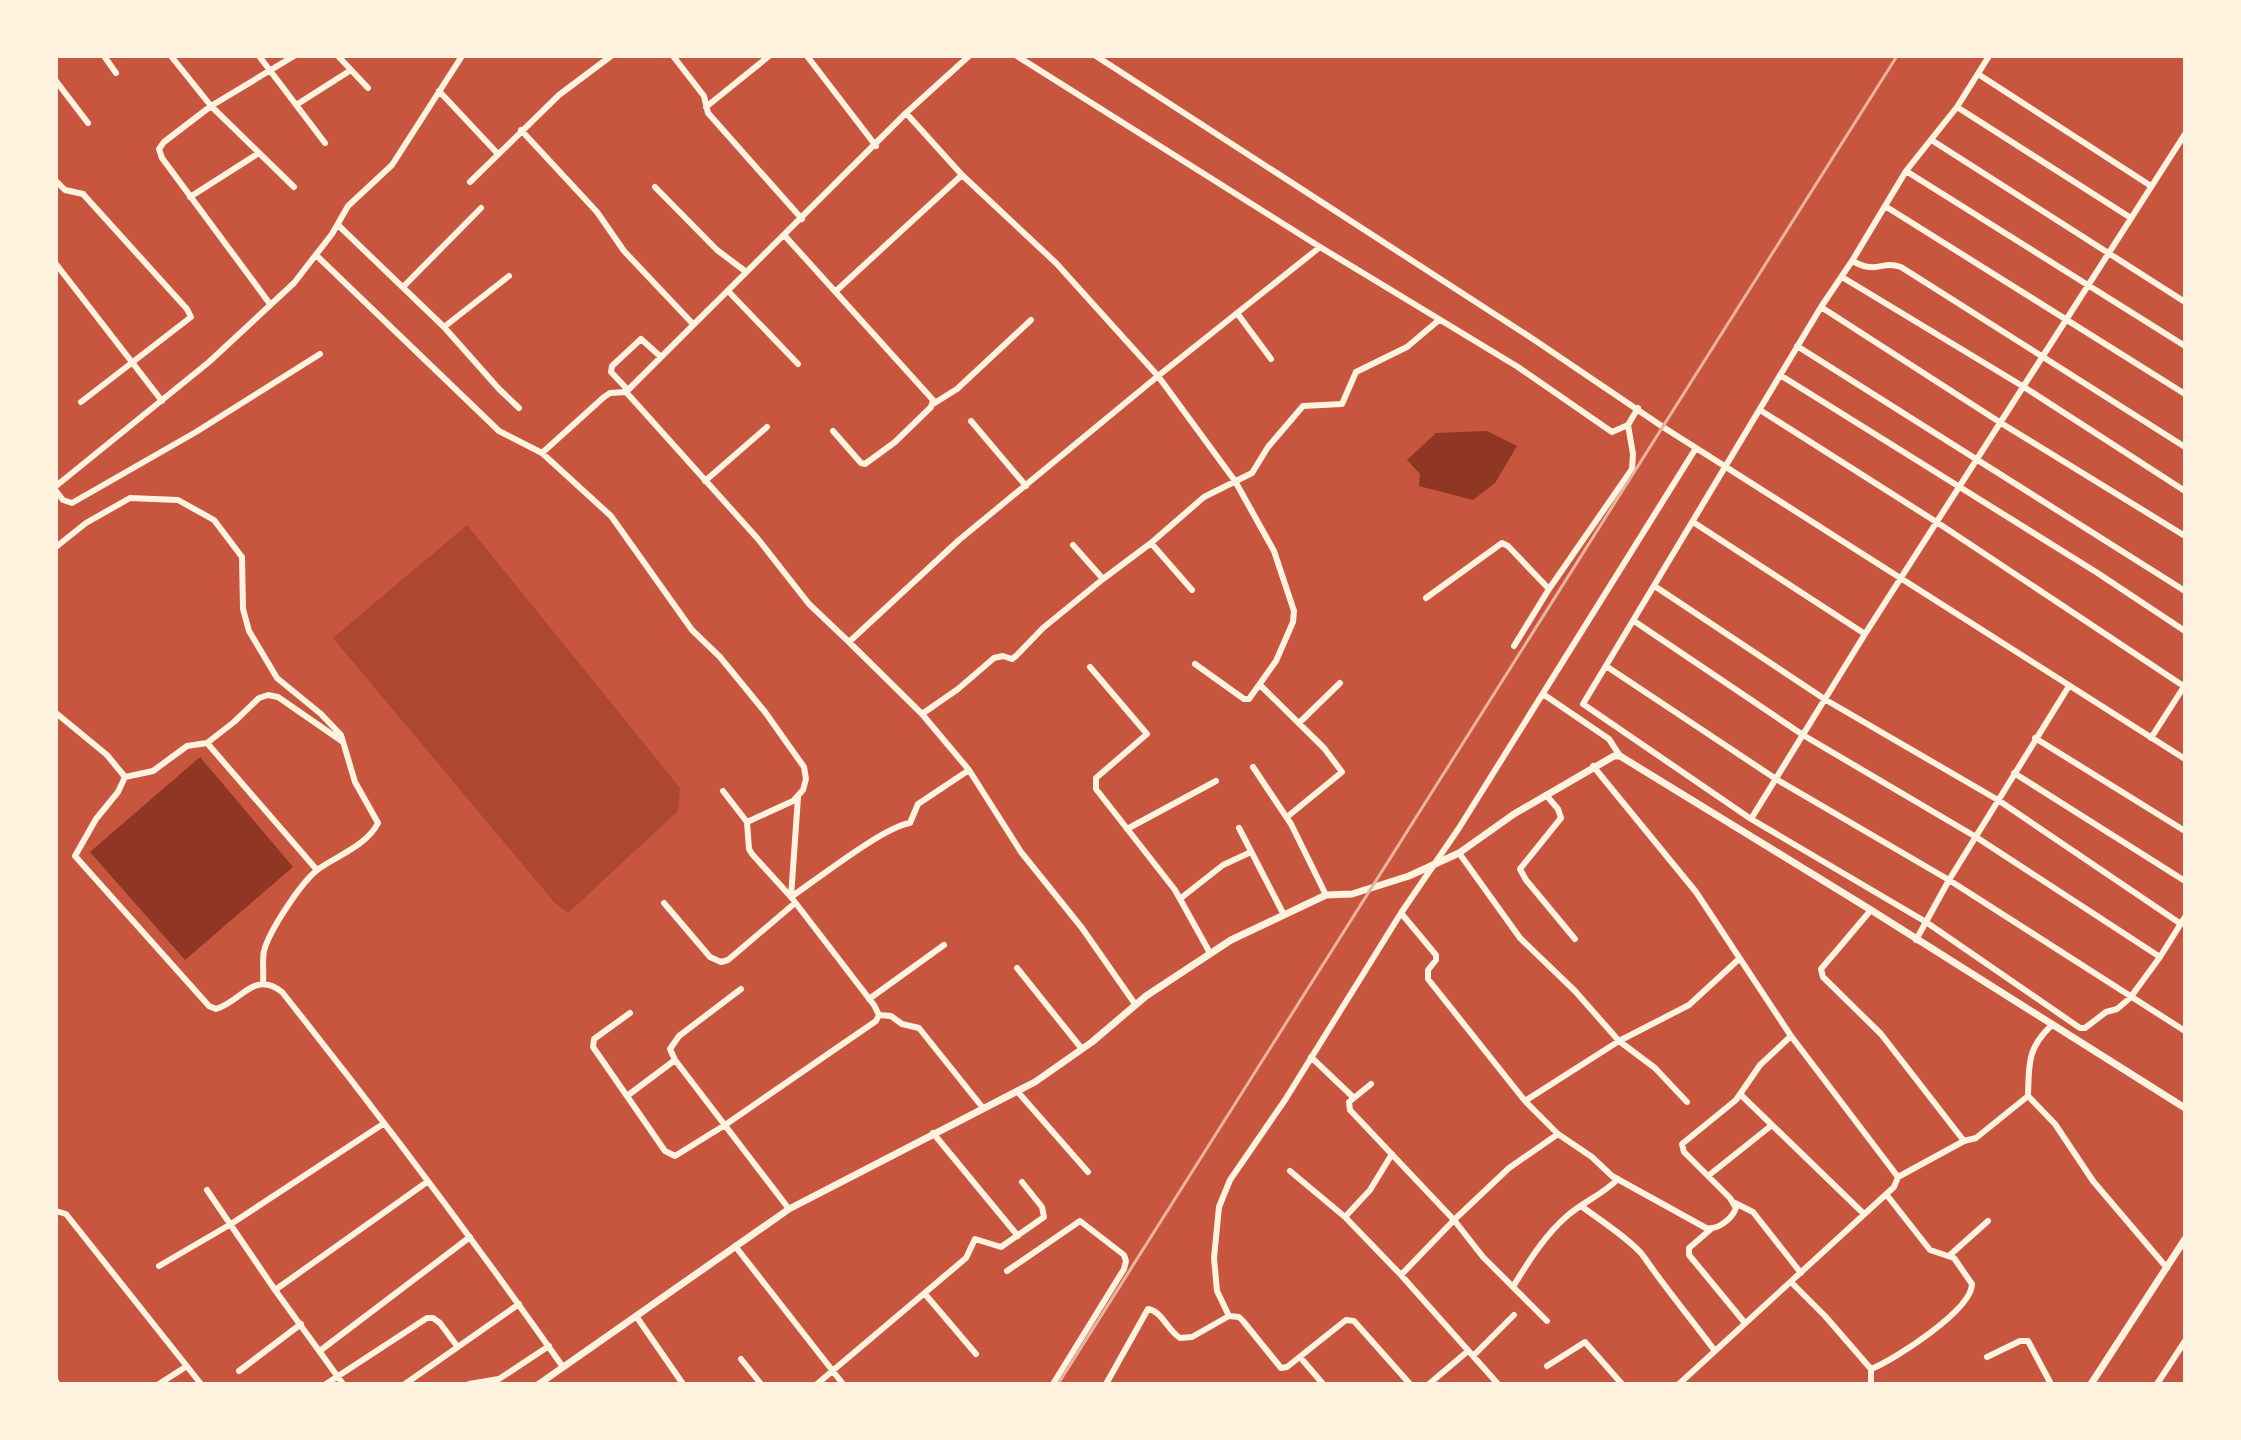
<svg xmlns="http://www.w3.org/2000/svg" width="2241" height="1440" viewBox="0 0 2241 1440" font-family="'Exo 2',sans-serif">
<rect width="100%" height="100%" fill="#c8553d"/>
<path fill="#ae4732" d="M467,525L680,788L678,811L568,913L554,902L333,638Z"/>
<path fill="#8f3625" d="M1487,431L1517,446L1495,483L1473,500L1419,486L1420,474L1407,460L1436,433Z
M200,757L293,867L185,960L90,852Z"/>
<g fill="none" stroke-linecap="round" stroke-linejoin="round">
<path stroke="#fff3e0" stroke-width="6" d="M104,56L116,73
M171,56L211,106L294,56
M259,56L325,143
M338,56L368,88
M673,56L704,96L708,113L802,219
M807,56L876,146
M1017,56L1320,247L1518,367L1612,432L1628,425L1638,408
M1096,56L1533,339L1663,427L2185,759
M1978,74L2151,186
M56,81L88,123
M439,91L498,154
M296,105L351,70
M706,107L769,56
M1957,107L2131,218
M906,113L962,175L1056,263L1158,376L1235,481L1274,551L1294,611L1293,622L1276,661L1249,699H1244L1195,664
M521,130L597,212L624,251L693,324
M1933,141L2185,302
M1906,171L2185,346
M56,181L65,190L83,194L187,309L191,317L81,402
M470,182L559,95L611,56
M655,187L717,250L745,271
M190,197L259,153
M1885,206L2185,394
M338,225L444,327L499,389L519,408
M785,236L933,400L931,407L895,442L865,464L861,463L833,431
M316,255L499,431L542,453L611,516L692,630L720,657L765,712L804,767L806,779L803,790L793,801L747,822
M1852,261C1879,275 1880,260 1901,267L2185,447
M56,264L162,401
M1842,277L2024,387L2185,491
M403,287L481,208
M836,291L962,175
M729,292L798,364
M270,304L162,158L159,149L164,142L211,106L294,187
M1821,307L2001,423L2185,536
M1237,313L1271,359
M444,327L509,276
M1797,346L2185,591
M1780,375L2096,572L2185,631
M628,390L611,372L612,366L641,339L661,357
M626,392L758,539L809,604L849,642
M933,404L957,389L1031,320
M1760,410L1938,523L2185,687
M971,421L1026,486
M542,453L604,397L610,393L626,392L906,113L969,56
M705,481L767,427
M56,486L209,362L294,283L332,234L348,206L392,165L462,56
M56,491L63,500L72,503L196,432L320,354
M1693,522L1865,634
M1151,543L1192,590
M1073,545L1103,579L1151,543L1204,497L1252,473L1268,447L1303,406L1342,404L1356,372L1407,347L1439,320
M56,547L86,523L130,498L178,500L214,520L242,557L243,609L249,631L277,678L321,714L341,735L355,782L378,823C367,845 339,855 320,868C303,879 269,931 264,951C262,960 264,972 263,982
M1656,587L1826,700L1998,800L2181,924
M1426,598L1502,543L1508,546L1549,589
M1634,621L1803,735L1976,837L2160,957L2130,998L2117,1009L2106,1012L2085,1028H2080L1926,922L1751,819L1583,704L1821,307L1852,261L1906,171L1957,107L1989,56
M1514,646L1549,589L1632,469L1633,454L1628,425
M1606,666L1776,779L1949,880L2185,1031
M1090,667L1147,734L1096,778V789L1175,890L1210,953
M1260,685L1324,748L1342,772L1287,817
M1543,694L1609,739L1620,756
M56,713L107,755L125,777L118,792L96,819L75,856L209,1006L216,1009C242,1001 254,970 282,992C379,1114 473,1239 563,1367
M922,714L958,689L994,658L1003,656L1012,659L1016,656L1043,628L1103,579
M1299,723L1340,683
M2035,738L2185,831
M2151,738L2185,685
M207,743L234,722L259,698L268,695L278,697L343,742
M1593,766L1696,892L1791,1036L1898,1177L1894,1187L1679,1384
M1253,767L1291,824L1326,895
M969,770L1021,852L1082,928L1135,1004
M2014,773L2185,881
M125,777L153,771L187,746L207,743L317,870
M1546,795L1558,809L1561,818L1520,869L1526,880L1575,939
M1751,819L1865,634L2185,134
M1239,828L1284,915
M1127,829L1216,781
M1459,853L1520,938L1575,991L1619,1041L1655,1068L1687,1102
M791,897C816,880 885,826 910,823L918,804L969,770L922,714L849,642L959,540L1158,376L1320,247
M791,897L798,797
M1181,898L1223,865L1251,852
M664,903L710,957L721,962L728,960L795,903
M1871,910L1821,969L1823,977L1881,1034L1964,1141L1976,1138L2028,1096L2055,1124L2093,1181L2167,1268
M1401,913L1436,955V960L1428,970V979L1525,1101L1558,1134L1592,1157L1612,1176L1706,1228C1718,1230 1732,1219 1736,1208L1730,1198L1684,1152L1682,1144L1736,1100L1760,1065L1791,1036
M1916,940L1949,880L2069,686
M2160,957L2185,917
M1017,968L1082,1049
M741,989L679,1036L670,1049L675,1060L789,1209
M869,999L944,945
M630,1013L594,1039L593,1047L665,1151L675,1156L725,1125L876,1021L879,1015L874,1005L791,897L752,854L749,849L747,822L723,791
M879,1015L891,1016L902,1024L919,1028L983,1108
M1311,1057L1354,1098
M1371,1084L1349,1102L1350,1110L1454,1220L1509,1168L1558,1134
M1017,1091L1088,1172
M1741,1095L1864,1214
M627,1096L675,1060
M2028,1096C2029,1064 2027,1048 2052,1025
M1525,1101L1619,1041L1689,1005L1739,959
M933,1133L1018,1236
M1392,1154L1370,1190L1345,1217L1401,1275L1454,1220L1483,1257L1547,1321
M1290,1171L1345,1217
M1708,1176L1772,1125
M1898,1177L1964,1141
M207,1190L275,1290L343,1384
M1735,1203L1753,1212L1801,1273
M1581,1206C1597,1218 1634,1242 1644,1257C1666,1289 1692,1320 1715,1351
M56,1211L66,1214L201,1384
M1711,1229L1689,1248V1255L1745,1323
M735,1246L843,1384
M1950,1255L1988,1221
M159,1266L231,1224L383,1124
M1007,1271L1080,1221L1124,1255L1126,1261L1124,1269L1053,1384
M1401,1275L1498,1384
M1791,1282L1825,1316L1871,1369C1894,1360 1972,1310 1972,1284L1954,1258L1930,1250L1886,1194
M1514,1285C1529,1261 1545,1235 1567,1216C1583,1202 1602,1195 1618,1179
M275,1290L427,1182
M925,1294L976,1354
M636,1316L683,1384
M1229,1316L1239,1317L1243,1321L1281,1368L1287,1367L1346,1320L1354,1321L1410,1384
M321,1350L470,1237
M1473,1356L1514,1315
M1300,1357L1323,1384
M1987,1357L2020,1341H2028L2051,1384
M741,1359L761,1384
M1547,1366L1585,1342L1622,1384
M1871,1369V1384
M239,1371L301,1324
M56,1381L57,1384
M159,1384L187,1366
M326,1384L427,1318H433L440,1323L457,1346
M405,1384L519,1304
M469,1384L499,1379L549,1346
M817,1384L966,1258L975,1239L1001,1247L1044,1217L1042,1207L1022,1182
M1106,1384L1148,1309C1162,1311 1168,1331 1180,1338L1192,1337L1229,1316L1217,1291L1214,1258L1219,1207L1230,1180L1285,1100L1401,913L1459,828L1696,448
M1429,1384L1468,1351
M2157,1384L2185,1341"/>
<path stroke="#fff3e0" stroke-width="7" d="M539,1384L789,1209L1035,1082L1092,1042L1146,996L1231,940L1326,895L1352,894L1409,876L1459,853L1514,814L1614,756H1620L1871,910L2185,1108
M2091,1384L2185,1239"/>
<path stroke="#e9b49f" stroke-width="3" d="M1058,1384L1897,56"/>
</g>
<rect width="2241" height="1440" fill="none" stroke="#fff3e0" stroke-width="116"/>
</svg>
